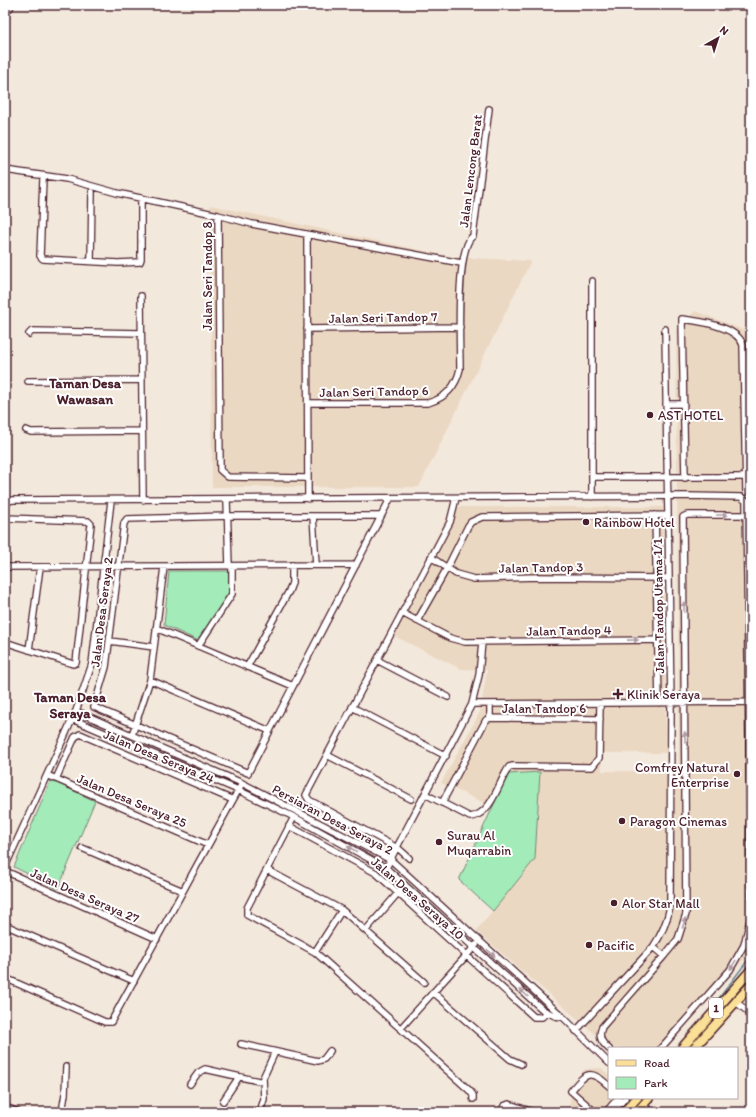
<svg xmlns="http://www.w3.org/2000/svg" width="756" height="1117" viewBox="0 0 756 1117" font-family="Itim,sans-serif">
<rect width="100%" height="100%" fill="#f3e8dc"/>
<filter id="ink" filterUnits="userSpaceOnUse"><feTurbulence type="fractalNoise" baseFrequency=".025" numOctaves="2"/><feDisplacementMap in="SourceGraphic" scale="8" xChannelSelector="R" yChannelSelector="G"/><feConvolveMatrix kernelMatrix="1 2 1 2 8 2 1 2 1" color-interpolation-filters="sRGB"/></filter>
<g filter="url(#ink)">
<path fill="#ebd8c3" d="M210,205L452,257L531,261L419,487H212Z
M695,311L751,333V951L667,1048H611L476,931L535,859L540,772L508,774L493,807L441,783L480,712L487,670L461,669L388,633L452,507H663L666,753H602V771H679L676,331Z
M601,1068L609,1075V1098H622L610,1112H582L569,1108L573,1084L585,1069Z"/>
<path fill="#a3ebb9" stroke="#768572" d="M169,571H230V593L201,642L164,625Z
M540,772L535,859L493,911L459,880L508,774Z
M51,780L95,801L58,889L14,867Z"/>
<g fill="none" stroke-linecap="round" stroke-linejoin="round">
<path stroke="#67868f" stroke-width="1.5" d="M710,1010L751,956"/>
<path stroke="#7acbd2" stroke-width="5.5" d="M619,1112L631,1098"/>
<g stroke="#4a1f2b" stroke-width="8">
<path id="street" d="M750,5H751
M5,9L10,8L11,5
M5,170L67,179L117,193L218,215
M43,179L40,256L43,259L118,263L140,262L141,259V198
M307,234L308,499
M91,261L92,192
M592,281V497
M141,296L143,500
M307,329L460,327
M29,334L32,331L141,333
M28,381L142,380
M744,397H751
M308,403H428C446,398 456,387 460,369C460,345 455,248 473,236L489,109
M666,404H684
M26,430L31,432L142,431
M592,477H746
M308,478L228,477L220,470L218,215L252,224L461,263
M685,478L682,319C699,321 737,326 743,345L746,492
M227,500L229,566
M746,501L751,897
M5,503L12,500L686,496L741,497L746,501H751
M655,515L659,703
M313,516H381
M5,518L88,521L91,524L76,663L73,664L5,642
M431,557L456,574L474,579L538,577L668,578
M316,565L313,516H228L127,519L124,523L106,667L94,707L248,773L390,499
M5,567L356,565
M402,613L450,638L465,642L658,640
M417,621L447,568L468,526L471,522L482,517L668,515
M156,628L293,686
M110,641L154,647
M198,646L232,594V566
M29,650L40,567
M377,660L448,697
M247,667L289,591L292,583V565
M150,680L270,731
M472,704L751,702
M490,705V718
M352,707L446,756
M76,711L242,783L391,860L563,1017L609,1063
M72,719L238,790L294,817L386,868L543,1010L555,1016L562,1017
M132,735L150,680L164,567
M327,755L411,799
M47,775L208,845
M56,779L75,737L80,734L233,800
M425,794L470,817C490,815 497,788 506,772L509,767L513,766L592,767L599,758L600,704
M442,803L486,720L490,718L600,719
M294,817L247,908V915L315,952L469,1090L473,1095V1099
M289,826L376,873L534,1017H542L547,1012
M82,848L183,891
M409,858L399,849L309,800L306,795L450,522L456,498
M5,867L76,711L92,664L111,501
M386,868L472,704L479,675L482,642
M267,870L342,910L424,982
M5,871L157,939
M5,925L134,981
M366,930L405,885
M315,952L342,910
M664,956L678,939L686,914L683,517L687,515H746
M5,978L105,1022H111L240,787
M433,992L510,1059L521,1064
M736,1002L751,1014
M401,1028L476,945
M576,1031L653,947C662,934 667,922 670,907L671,703L665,329
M241,1044L318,1061L324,1059L330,1051
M661,1048L730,970L744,945L751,916
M609,1049C601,1042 598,1037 602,1027L664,956L653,947
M190,1084L198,1073L205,1069L263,1082
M223,1101L239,1077
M643,1105L651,1112
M5,1107L18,1112
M62,1112L65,1094L66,1067
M260,1112L264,1099L263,1078L275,1052
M501,1112L504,1106L509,1104L533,1112
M595,1112L571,1091C586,1072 590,1069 609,1086
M606,1112L618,1098
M613,1112L625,1098"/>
</g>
<g stroke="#4a1f2b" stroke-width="11">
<path id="primary" d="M682,1048L751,970
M694,1048L751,985
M624,1112L637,1098
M637,1112L649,1098"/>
</g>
<use href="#street" stroke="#fff" stroke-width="5.5"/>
<use href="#primary" stroke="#fadf96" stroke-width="8"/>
</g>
<defs><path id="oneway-solid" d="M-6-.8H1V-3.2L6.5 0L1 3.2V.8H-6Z"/></defs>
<g fill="#ae9aa0">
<use href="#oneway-solid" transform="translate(722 515)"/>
<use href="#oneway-solid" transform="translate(684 607) rotate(-91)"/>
<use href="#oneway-solid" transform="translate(633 640) rotate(-1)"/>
<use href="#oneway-solid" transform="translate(685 737) rotate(-91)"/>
<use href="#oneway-solid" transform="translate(352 849) rotate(-151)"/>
<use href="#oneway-solid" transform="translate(684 923) rotate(-72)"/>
<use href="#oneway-solid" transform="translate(491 953) rotate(42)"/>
<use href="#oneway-solid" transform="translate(733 965) rotate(121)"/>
<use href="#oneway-solid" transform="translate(524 993) rotate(-138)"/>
</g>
</g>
<g fill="#4a1f2b" stroke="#fff" stroke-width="1.5">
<circle cx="650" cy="415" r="4"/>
<circle cx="586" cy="522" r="4"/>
<path d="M616 688h4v4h4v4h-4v4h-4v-4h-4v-4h4z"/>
<circle cx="737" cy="774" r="4"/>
<circle cx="622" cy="821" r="4"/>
<circle cx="439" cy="842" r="4"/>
<circle cx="614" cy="903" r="4"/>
<circle cx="589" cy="945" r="4"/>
</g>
<g text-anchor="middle" stroke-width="4" stroke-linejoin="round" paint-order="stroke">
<rect fill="#fff" stroke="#80626b" stroke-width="1" x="709" y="998" width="14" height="20" rx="3"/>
<g font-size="12" font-weight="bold" fill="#4a1f2b">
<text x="716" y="1012">1</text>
</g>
<g font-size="13" fill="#4a1f2b" stroke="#fff">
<text transform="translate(470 171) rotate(-83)" y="5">Jalan Lencong Barat</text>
<text transform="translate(207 276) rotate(-90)" y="5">Jalan Seri Tandop 8</text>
<text transform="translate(383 317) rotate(-1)" y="5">Jalan Seri Tandop 7</text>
<text transform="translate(374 391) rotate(-1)" y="5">Jalan Seri Tandop 6</text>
<text transform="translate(541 567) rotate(-1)" y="5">Jalan Tandop 3</text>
<text transform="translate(658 606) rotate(-91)" y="5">Jalan Tandop Utama 1/1</text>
<text transform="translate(101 612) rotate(-83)" y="5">Jalan Desa Seraya 2</text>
<text transform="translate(569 630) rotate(-1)" y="5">Jalan Tandop 4</text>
<text x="544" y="713">Jalan Tandop 6</text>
<text transform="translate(159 756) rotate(23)" y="5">Jalan Desa Seraya 24</text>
<text transform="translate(132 800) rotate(23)" y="5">Jalan Desa Seraya 25</text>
<text transform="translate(333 819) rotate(28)" y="5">Persiaran Desa Seraya 2</text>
<text transform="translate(85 895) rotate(24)" y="5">Jalan Desa Seraya 27</text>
<text transform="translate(418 898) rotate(41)" y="5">Jalan Desa Seraya 10</text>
</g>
<g font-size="13" fill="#4a1f2b" stroke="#fff" text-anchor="start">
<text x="658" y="420">AST HOTEL</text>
<text x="594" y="527">Rainbow Hotel</text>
<text x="627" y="699">Klinik Seraya</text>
<text x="729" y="772" text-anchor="end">Comfrey Natural<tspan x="729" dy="15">Enterprise</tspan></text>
<text x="630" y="826">Paragon Cinemas</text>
<text x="447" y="840">Surau Al<tspan x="447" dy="15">Muqarrabin</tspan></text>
<text x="622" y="908">Alor Star Mall</text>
<text x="597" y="950">Pacific</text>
</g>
<g font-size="14" font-weight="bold" fill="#4a1f2b" stroke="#fff">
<text x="85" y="388">Taman Desa<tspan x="85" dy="16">Wawasan</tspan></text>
<text x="70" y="702">Taman Desa<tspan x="70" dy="16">Seraya</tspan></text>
</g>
</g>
<rect width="756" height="1117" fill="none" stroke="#fff" stroke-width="20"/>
<rect x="10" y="10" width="736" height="1097" fill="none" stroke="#4a1f2b" stroke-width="1.5" filter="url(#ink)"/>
<rect x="608" y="1047" width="130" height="52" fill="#ffffff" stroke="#b7a5aa"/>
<rect x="616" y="1060" width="20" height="6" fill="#fadf96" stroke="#b7a5aa"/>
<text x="644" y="1067" font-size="12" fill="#4a1f2b">Road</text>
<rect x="616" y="1077" width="20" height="12" fill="#a3ebb9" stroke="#b7a5aa"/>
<text x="644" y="1087" font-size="12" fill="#4a1f2b">Park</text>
<g transform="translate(718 38) rotate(39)" stroke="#ffffff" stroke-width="3" paint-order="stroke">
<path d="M0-3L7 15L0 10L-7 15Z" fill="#4a1f2b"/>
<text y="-6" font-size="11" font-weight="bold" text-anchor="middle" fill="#4a1f2b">N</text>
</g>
</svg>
